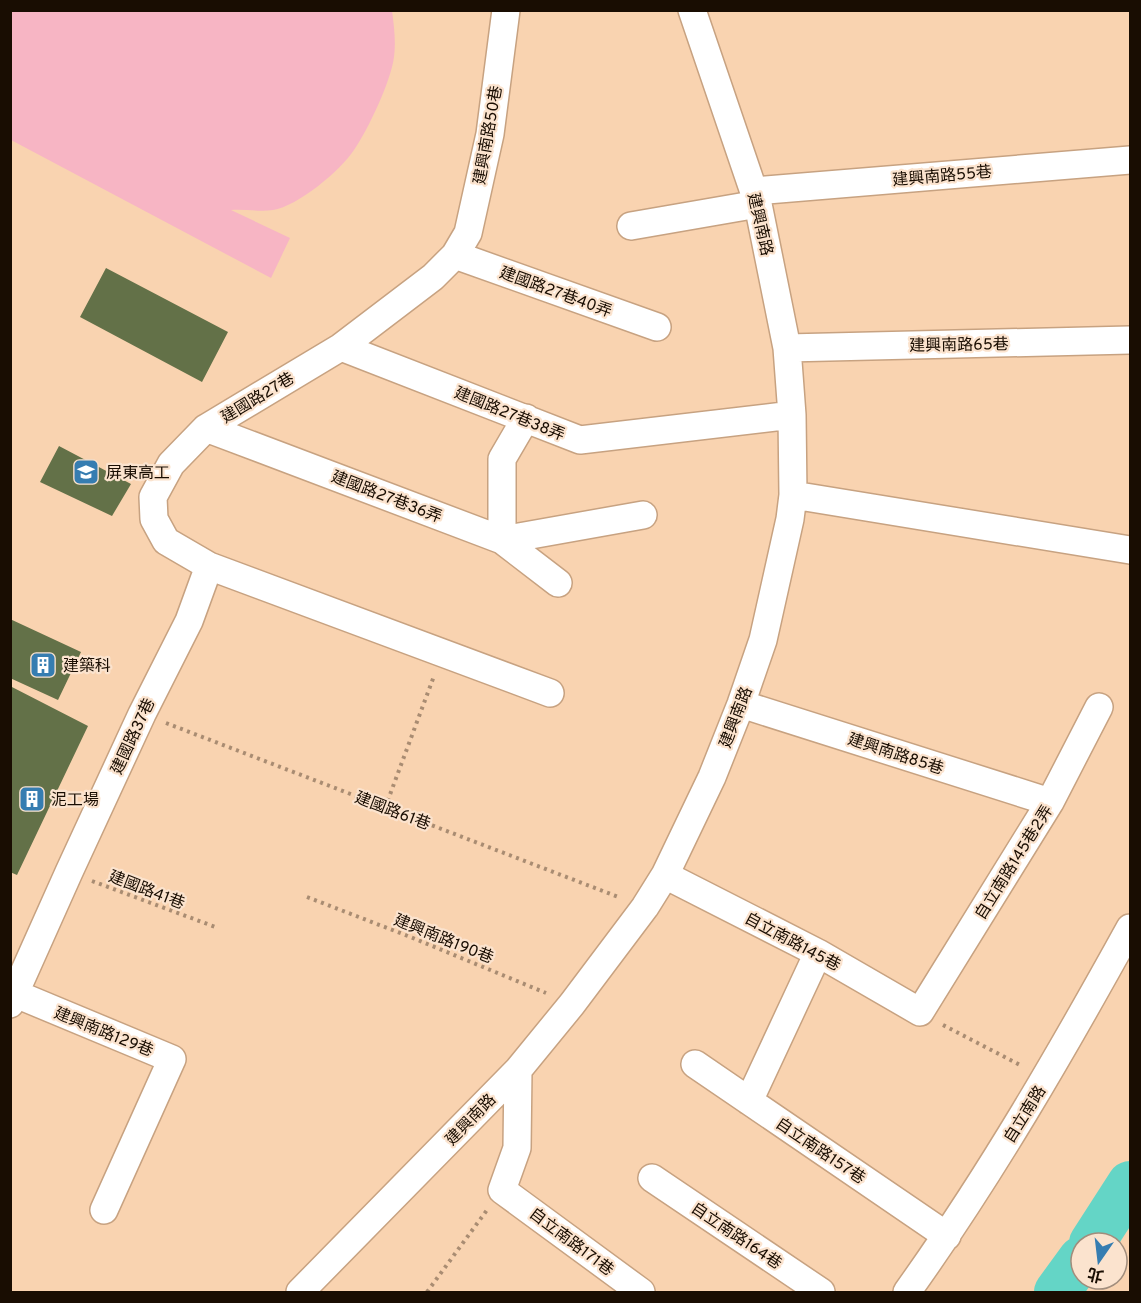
<svg xmlns="http://www.w3.org/2000/svg" width="1141" height="1303" viewBox="0 0 1141 1303" font-family="Overpass,'Noto Sans TC',sans-serif">
<rect width="100%" height="100%" fill="#f9d3b0"/>
<path fill="#f7b5c4" d="M10,11H392C394,25 396,42 394,57C391,81 368,130 354,150C340,171 298,206 273,210C260,212 245,209 231,210L290,238L271,278L11,140Z"/>
<g fill="none" stroke-linecap="round" stroke-linejoin="round">
<path stroke="#64d5c6" stroke-width="46" d="M1092,1243L1130,1184
M1057,1292L1081,1259"/>
</g>
<path fill="#637148" d="M106,268L228,332L202,382L80,317Z
M59,446L131,484L112,516L40,482Z
M10,619L81,652L58,700L10,678Z
M10,686L88,726L17,875L10,872Z"/>
<g fill="none" stroke-linecap="round" stroke-linejoin="round">
<g stroke="#c7a281" stroke-width="30">
<path id="minor" d="M506,10L490,134L468,233L455,255L433,277L341,347L206,428L171,464L153,497L154,519L166,541L209,566L550,693
M754,191L1130,160
M631,226L758,204
M455,255L657,327
M341,347L580,440L792,415
M787,348L1130,340
M526,418L502,459V540L643,515
M206,428L502,540L558,583
M793,495L1130,550
M741,704L1050,802
M665,875L818,953L920,1012L1050,802L1099,707
M16,994L172,1059L104,1210
M10,1004L69,872L142,714L189,621L209,566
M695,1064L947,1236
M518,1070L517,1148L502,1190L641,1292
M749,1101L818,953
M652,1178L821,1292
M300,1292L518,1070L572,1004L645,907L665,875L712,777L741,704L763,640L790,519L793,495L792,415L787,348L758,204L692,10
M907,1292C990,1176 1061,1053 1130,928"/>
</g>
<path stroke="#a98c72" stroke-width="4" stroke-dasharray="3 4.5" stroke-linecap="butt" d="M166,723L621,898
M385,808L434,676
M92,881L218,928
M307,897L408,936L546,993
M943,1025L1022,1066
M427,1292L487,1210"/>
<use href="#minor" stroke="#fff" stroke-width="27"/>
</g>
<defs>
<g id="school-square" transform="scale(1.35)"><rect x="-9" y="-9" width="18" height="18" rx="4" fill="#367db1" stroke="#fbe3ce"/><path d="M0-5L7-2L0 1L-7-2ZM-4 1L0 2.5L4 1V4Q0 6-4 4Z" fill="#fff"/></g>
<g id="building-square" transform="scale(1.35)"><rect x="-9" y="-9" width="18" height="18" rx="4" fill="#367db1" stroke="#fbe3ce"/><path d="M-4-6H4V6H1V3H-1V6H-4ZM-2.5-4.3h1.7v1.8h-1.7ZM.8-4.3h1.7v1.8H.8ZM-2.5-1h1.7V.8h-1.7ZM.8-1h1.7V.8H.8Z" fill="#fff"/></g>
</defs>
<g fill-rule="evenodd">
<use href="#school-square" x="86" y="472"/>
<use href="#building-square" x="43" y="665"/>
<use href="#building-square" x="32" y="799"/>
</g>
<g text-anchor="middle" stroke-width="4.5" stroke-linejoin="round" paint-order="stroke">
<g font-size="16" fill="#190d02" stroke="#fbe3ce">
<text transform="translate(487 135) rotate(-80)" y="6">建興南路50巷</text>
<text transform="translate(942 175) rotate(-5)" y="6">建興南路55巷</text>
<text transform="translate(761 224) rotate(77)" y="6">建興南路</text>
<text transform="translate(556 291) rotate(20)" y="6">建國路27巷40弄</text>
<text transform="translate(959 344) rotate(-1)" y="6">建興南路65巷</text>
<text transform="translate(257 397) rotate(-31)" y="6">建國路27巷</text>
<text transform="translate(510 413) rotate(22)" y="6">建國路27巷38弄</text>
<text transform="translate(387 496) rotate(21)" y="6">建國路27巷36弄</text>
<text transform="translate(735 717) rotate(-69)" y="6">建興南路</text>
<text transform="translate(132 736) rotate(-65)" y="6">建國路37巷</text>
<text transform="translate(896 753) rotate(18)" y="6">建興南路85巷</text>
<text transform="translate(393 810) rotate(21)" y="6">建國路61巷</text>
<text transform="translate(1013 862) rotate(-58)" y="6">自立南路145巷2弄</text>
<text transform="translate(147 889) rotate(21)" y="6">建國路41巷</text>
<text transform="translate(444 938) rotate(22)" y="6">建興南路190巷</text>
<text transform="translate(793 941) rotate(28)" y="6">自立南路145巷</text>
<text transform="translate(104 1031) rotate(22)" y="6">建興南路129巷</text>
<text transform="translate(1024 1114) rotate(-58)" y="6">自立南路</text>
<text transform="translate(470 1119) rotate(-46)" y="6">建興南路</text>
<text transform="translate(821 1150) rotate(34)" y="6">自立南路157巷</text>
<text transform="translate(737 1235) rotate(34)" y="6">自立南路164巷</text>
<text transform="translate(572 1241) rotate(37)" y="6">自立南路171巷</text>
</g>
<g font-size="16" fill="#190d02" stroke="#fbe3ce" text-anchor="start">
<text x="106" y="478">屏東高工</text>
<text x="63" y="671">建築科</text>
<text x="51" y="805">泥工場</text>
</g>
</g>
<rect width="1141" height="1303" fill="none" stroke="#190d02" stroke-width="24"/>
<g transform="translate(1099 1261) rotate(194)"><circle r="28" fill="#fbe3ce" stroke="#a18d7c" stroke-width="1.5"/>
<path d="M0-4.5L10 22L0 15L-10 22Z" fill="#367db1"/>
<text y="-9" font-size="16" font-weight="bold" text-anchor="middle" fill="#190d02">北</text>
</g>
</svg>
